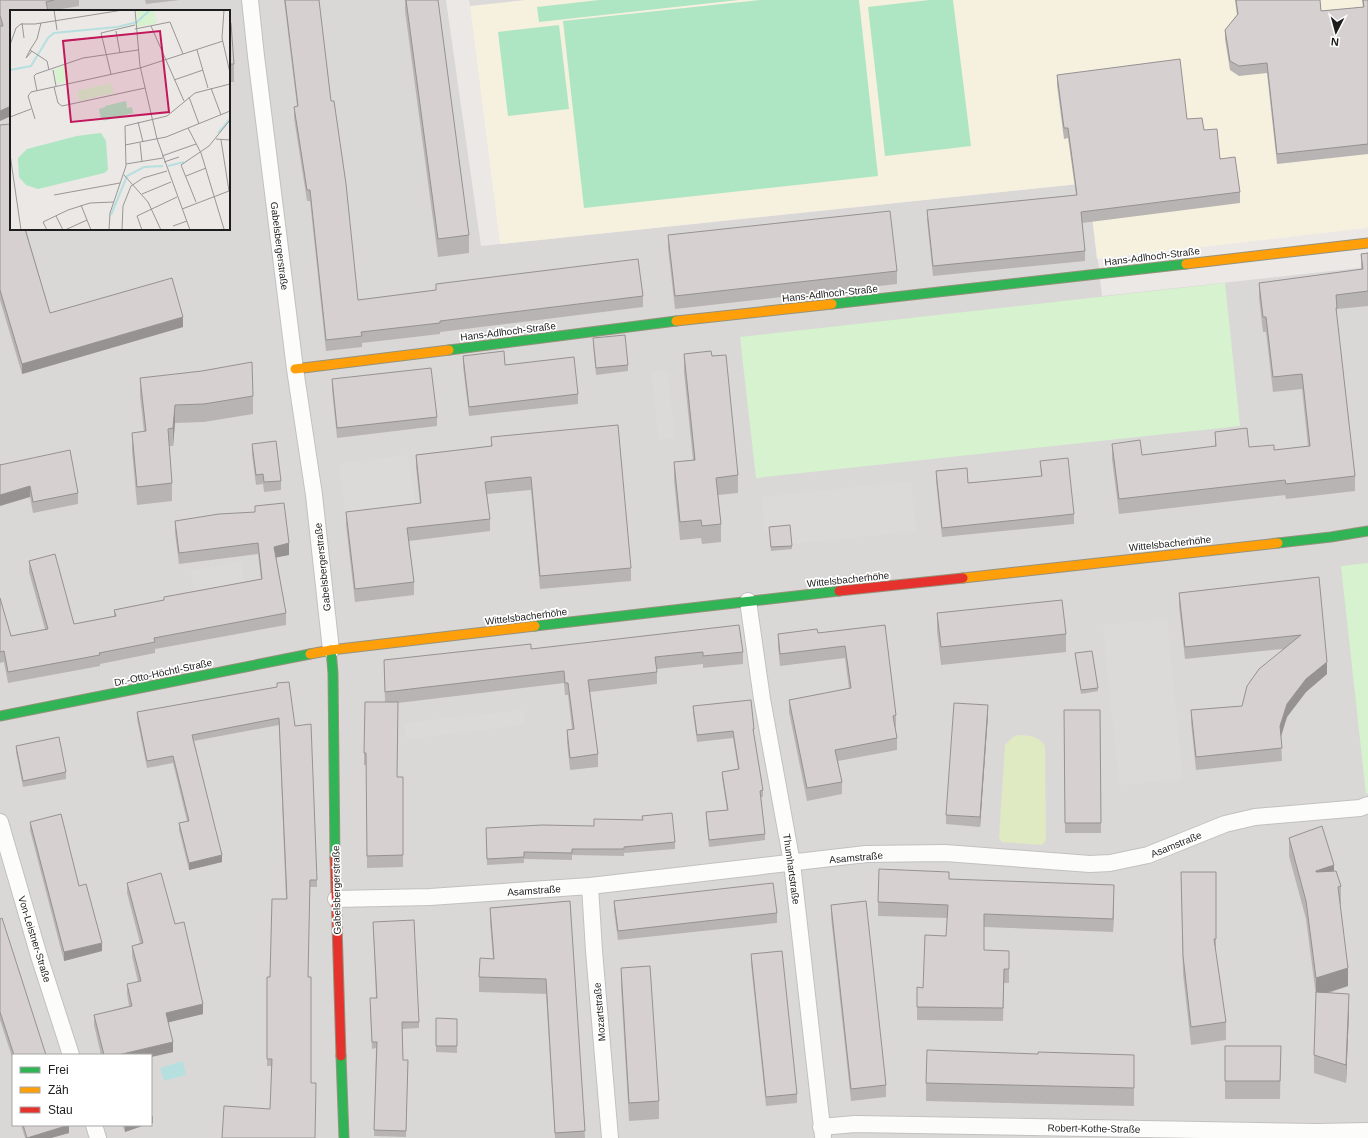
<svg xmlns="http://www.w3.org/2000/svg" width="1368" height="1138" viewBox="0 0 1368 1138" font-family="Helvetica,sans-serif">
<rect width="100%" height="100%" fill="#ebe8e5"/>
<path fill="#dad8d7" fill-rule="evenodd" d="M0,0H446L481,246L1089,183L1102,296L1368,267V1138H0ZM11,11H229V229H11ZM13,1055H151V1125H13Z"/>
<path fill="#f6f0df" d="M525,0H1368V228L1097,259L1088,183L500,244L470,6Z"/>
<path fill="#dfeac2" d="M1019,735C1031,736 1039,736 1045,746L1046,840L1042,845L1002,842L999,838L1005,745L1013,737Z"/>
<path fill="#d6f2ce" d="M1225,283L1240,426L756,478L740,337Z
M1368,563V793L1366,794L1341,566Z"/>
<path fill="#aee5c2" d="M599,0H739L539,22L537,7Z
M760,0H859L878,176L584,208L563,21Z
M929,0H953L971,146L885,156L868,7Z
M559,25L569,109L508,116L498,32Z"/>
<path fill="#dbdad9" d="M469,0H525L470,6Z
M667,370L675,438L659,440L651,372Z
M408,455L415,509L346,518L339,464Z
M911,481L916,531L792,544V549L771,551L769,531H765L762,497Z
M241,562L245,584L194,592L191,570Z
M1167,619L1183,779L1119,785L1103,625Z
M524,710L525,725L406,739L404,723Z"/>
<path fill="#b6e0e0" d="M183,1061L186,1075L164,1081L160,1068Z"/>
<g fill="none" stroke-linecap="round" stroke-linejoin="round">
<g stroke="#c2c1c0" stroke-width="18">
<path id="street" d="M250,0L256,56L295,369L314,495L331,650
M748,601L762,699L792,863L823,1136
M0,822L39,956L71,1055
M590,886L594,951L610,1138
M336,899L430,897L590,886L866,854L945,853L1090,864L1110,863L1148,855L1225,824L1255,817L1360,808L1368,805
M94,1125L98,1138
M821,1127L855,1124L1317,1132L1367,1131"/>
</g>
<g stroke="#96927c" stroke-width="11">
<path id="fast" d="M832,304L1186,264
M449,350L676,321
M1278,543L1331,537L1368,531
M535,626L839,591
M331,650L333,673L335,858
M0,716L310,654
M341,1056L344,1138"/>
</g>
<g stroke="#96927c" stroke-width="11">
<path id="slow" d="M1186,264L1368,243
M676,321L832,304
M295,369L449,350
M963,578L1278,543
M310,654L331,650L535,626"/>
</g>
<g stroke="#96927c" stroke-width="11">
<path id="jam" d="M839,591L963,578
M335,858L341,1056"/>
</g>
<use href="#street" stroke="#fcfcfb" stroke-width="16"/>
<use href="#fast" stroke="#30b455" stroke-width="9"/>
<use href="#slow" stroke="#ff9f0a" stroke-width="9"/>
<use href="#jam" stroke="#e5322d" stroke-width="9"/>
</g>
<path fill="#b8b4b3" d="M0,0H79V6L50,11H11V116L0,121Z
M145,0H180L146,4Z
M284,0H319L331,101L358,300L436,290V284L643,296V307L440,332V334L362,343V347L326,351L310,201H307L294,118V107L297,106Z
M405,0H438L469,235V253L438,257L405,11Z
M1235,0H1320L1321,11L1363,7L1362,0H1368V154L1277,164L1267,73L1239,76L1230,70L1225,39V30L1237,15Z
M229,24L234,64V82H229Z
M1057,75L1187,119L1204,130L1240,192V203L1082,223L1085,251V261L933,276L927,220V210L1076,195L1068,138L1064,139L1057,85Z
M0,125L11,229H32L26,230L50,313L183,327L22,374L0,300Z
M668,235L897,271V284L675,309L668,248Z
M1368,253V306L1337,309V320L1355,476V491L1286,499L1285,495L1119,514L1112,459V444L1142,455L1215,447V432L1249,447L1274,450L1308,446L1302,389L1273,392L1266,332H1263L1259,298V283L1361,270V254Z
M593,338L628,365V371L596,375L593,344Z
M684,354L712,356L738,475V493L718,495L721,524V542L702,544L701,538L680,540L674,480V462L693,460L684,372Z
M463,356L505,365L578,394V404L469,416L463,366Z
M140,378L253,396V414L204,422L175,423L173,446H169L172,483V501L137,505L132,451V433L144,432L140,396Z
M332,379L437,417V426L337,438L332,389Z
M491,437L631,568V581L540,589L531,490L487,494L490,519V531L409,541L414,582V595L355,602L346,525V512L420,504L416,467V455L491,446Z
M252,444L281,481V490L264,492L263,484L256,485L252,454Z
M1040,461L1074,514V524L942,537L936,481V471L968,483L1041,476Z
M0,465L78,493V504L33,513L30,497Z
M255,506L289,555L276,557L286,613V625L155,649V653L100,664V666L8,683L4,662L0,663V598L11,636L45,629L29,572V561L74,624L114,616V610L164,600V597L261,579L258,554L179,564L175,533V521L255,512Z
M769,527L792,546V549L771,551Z
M1319,577L1327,674L1306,692L1287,717L1281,737L1282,761L1196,770L1191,722V710L1242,706L1283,649L1185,659L1179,606V593Z
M937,613L1066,634V652L941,665L937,631Z
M885,625L896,715V727L895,728L897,738V750L838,761L842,782V794L807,801L789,712V700L849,689L845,658L780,666L778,646V634L818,633Z
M531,649L743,652V664L703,668V664L657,669V684L590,692L598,754V767L570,770L567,742V730L572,729L568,695H565L564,683L398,703L397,777H403V867L367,868L366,765H364V753L385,702L384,660Z
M1075,653L1098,688V691L1081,694Z
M277,687L295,726L317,880V887H310L270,1109L272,1066H267V977H270L286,899L279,725L194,741L222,862L189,870L179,830V823L187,821L173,763L147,768L137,719V712Z
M693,706L754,729V735L763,790V797H761L765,834V840L709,847L706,819V812L727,810L722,778V772L738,769L733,738L697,742L693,713Z
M1064,710H1100L1101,833H1065Z
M988,715L980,827L946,824V815Z
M16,746L66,772V779L23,787L16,752Z
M642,816L675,842V849L624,853V856L572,855V860L524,859V863L487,865L486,828L594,826L642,820Z
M30,822L79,886L102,951L64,961L30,830Z
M1289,838L1334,871L1341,886V904H1340L1348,986L1329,993L1349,1012L1346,1083L1314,1073V1055L1316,996L1306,919L1289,856Z
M1181,872H1216V957L1226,1022V1040L1191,1045L1183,974Z
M949,879L1114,898L1113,932L984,927V950L1009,951V983H1004L1003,1021L917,1020V987L923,988L946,936L947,918L878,916V902Z
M127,883L175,924L203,1014L168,1022L173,1052L151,1057V1055H101L94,1025V1015L129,1006L127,994V984L138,982L132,956V946L140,943L127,893Z
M570,901L585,1138H555L546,994L479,992V977L493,959L490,922V908Z
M614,901L777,913V923L618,940L614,911Z
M831,905L886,1085V1097L851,1101L831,917Z
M0,919L46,1055H13V1060L0,1020Z
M373,922L419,1022V1028L402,1029L403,1060H408L406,1137L374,1136L376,1048L372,1049L370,1004L376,998Z
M751,954L797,1094V1103L766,1106L751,964Z
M621,968L659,1101V1119L629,1121L621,986Z
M436,1018L457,1019V1053L436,1052Z
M1225,1046H1281L1280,1099H1225Z
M1134,1073V1106L926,1101V1083Z
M21,1125H69V1133L51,1138H25Z
M122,1125H145L125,1132Z"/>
<path fill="#969292" d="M11,106V116L0,121V111Z
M183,317V327L22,374V364Z
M175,405V423L173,446V428Z
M30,486V497L0,506V495Z
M289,543V555L274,558V547Z
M1327,662V674L1306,692L1287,717L1280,739V726L1287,704L1306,679Z
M988,705V715L980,827V817Z
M222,855V862L189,870V863Z
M1334,865V883L1316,889V871Z
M1114,885V898L1113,932V919Z
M102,943V951L64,961V952Z
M1348,968V986L1316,996V978Z
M1349,994V1012L1346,1083V1065Z
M203,1004V1014L166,1023V1013Z
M173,1042V1052L151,1057V1055H118Z
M153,1116V1123H151V1117Z
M69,1125V1133L51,1138H27Z
M126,1125H145L125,1132V1126Z"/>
<path fill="#d6d1d0" stroke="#969292" d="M0,0H54L46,2L48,11H11V106L0,111V26H3L0,15Z
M285,0H319L331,101H334L346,184L358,300L436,290V284L638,259L643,296L440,321V323L361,332L362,336L326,340L310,190H307L294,107L298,106Z
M406,0H438L469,235L438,239Z
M1236,0H1320L1321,11L1364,7L1363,0H1368V144L1277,154L1267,63L1239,66L1230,61L1225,30L1238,14Z
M231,23L234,64H229V24Z
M1180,59L1187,119L1202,118L1204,130L1217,129L1220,159L1235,157L1240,192L1081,212L1085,251L933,266L927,210L1077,195L1068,128H1064L1057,75Z
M11,124V229H25L50,313L172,278L183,317L22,364L0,290V125Z
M890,211L897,271L675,296L668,235Z
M1368,253V291L1336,295L1337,308H1336L1355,476L1286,484L1285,480L1119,499L1112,444L1140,440L1142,455L1216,446L1215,432L1247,428L1249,447L1274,445V450L1310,446L1302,374L1273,377L1266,317H1263L1259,283L1363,269L1361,254Z
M625,335L628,365L596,368L593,338Z
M504,351L505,365L574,357L578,394L469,407L463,356Z
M711,351L712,356L726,355L738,475L716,478L721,524L702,526L701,520L680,522L674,462L695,460L684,354Z
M252,362L253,396L204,404L175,405L173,428L168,429L172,483L137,487L132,433L146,431L140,378L202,371Z
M431,368L437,417L337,428L332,379Z
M618,425L631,568L540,576L531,477L485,482L490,519L407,528L414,582L355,589L346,512L421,503L416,455L492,446L491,437Z
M276,441L281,481L264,482L263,474L256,475L252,444Z
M70,450L78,493L33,502L30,486L0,495V464V465Z
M1068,458L1074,514L942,528L936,471L967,468L968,483L1042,476L1040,461Z
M284,503L289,543L274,547L286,613L154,638L155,642L99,653L100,655L8,672L4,651L0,652V598L11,636L48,629L29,561L55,554L74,624L116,616L114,610L164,600V597L262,579L258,543L179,553L175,521L219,514L255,512V506Z
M790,525L792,546L771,547L769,527Z
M1319,577L1327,662L1306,679L1287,704L1280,726L1282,748L1196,757L1191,710L1242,706L1247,686L1259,669L1301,635L1185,647L1179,593Z
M1062,600L1066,634L941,647L937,613Z
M739,625L743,652L703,656V652L655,657L657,672L588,680L598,754L570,758L567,730L574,729L568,683H565L564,671L385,692L384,660L531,644V649Z
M885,625L896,715L893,716L897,738L835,750L842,782L807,788L789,700L851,688L845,646L780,654L778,634L817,629L818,633Z
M1092,651L1098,688L1081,690L1075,653Z
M289,682L295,726L311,724L317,880H310L308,977H311V1083H316L315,1138H222L224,1106L270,1109L272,1059H267V977H270L272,899H287L279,718L192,735L222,855L189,863L179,823L189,821L173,756L147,761L137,712L277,687V683Z
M751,700L754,729H753L763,790L760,791L765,834L709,840L706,812L728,810L722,772L739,769L733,731L697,735L693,706Z
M365,702H398L397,777H403V855L367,856L366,753H364Z
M954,703L988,705L980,817L946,815Z
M1064,710H1100L1101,823H1065Z
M59,737L66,772L23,781L16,746Z
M672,813L675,842L624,847V849H572V853L524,852V857L487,859L486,828L542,825L594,826V819L643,820L642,816Z
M61,814L79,886L86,884L102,943L64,952L30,822Z
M1322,826L1334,865L1316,871V872L1336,871L1341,886L1338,887L1348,968L1316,978L1306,901L1289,838Z
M879,869L949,872V879L1114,885L1113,919L984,914V950L1009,951V969H1004L1003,1008L917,1007V987L923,988L925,935L946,936L948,905L878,902Z
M1181,872H1216V939H1214L1226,1022L1191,1027L1183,956Z
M161,873L175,924L184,922L203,1004L166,1013L173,1042L118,1055H104L94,1015L132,1006L127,984L141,981L132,946L143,943L127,883Z
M773,883L777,913L618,931L614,901Z
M570,901L585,1131L555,1133L546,979L479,977L480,958L494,959L490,908Z
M866,901L886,1085L851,1089L831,905Z
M2,918L46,1055H14L0,1012V919Z
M414,920L419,1022H402L403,1060H408L406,1131L374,1130L377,1042H372L370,998H377L373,922Z
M782,951L797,1094L766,1097L751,954Z
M650,966L659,1101L629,1103L621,968Z
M1316,992L1349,994L1346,1065L1314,1055Z
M436,1018L457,1019V1046H436Z
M1225,1046H1281L1280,1081H1225Z
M927,1050L1038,1054V1052L1134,1055V1088L926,1083Z
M23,1125H69L27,1138Z"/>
<g text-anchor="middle" stroke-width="3.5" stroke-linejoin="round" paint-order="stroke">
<g font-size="10" fill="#1d1d1d" stroke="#fff">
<text transform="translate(280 246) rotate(83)" y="4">Gabelsbergerstraße</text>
<text transform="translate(1152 256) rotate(-7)" y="4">Hans-Adlhoch-Straße</text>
<text transform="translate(830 293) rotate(-6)" y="4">Hans-Adlhoch-Straße</text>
<text transform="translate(508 331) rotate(-7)" y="4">Hans-Adlhoch-Straße</text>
<text transform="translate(1170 543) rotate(-6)" y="4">Wittelsbacherhöhe</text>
<text transform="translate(322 567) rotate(-96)" y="4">Gabelsbergerstraße</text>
<text transform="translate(848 579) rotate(-6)" y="4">Wittelsbacherhöhe</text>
<text transform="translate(526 616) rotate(-7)" y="4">Wittelsbacherhöhe</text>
<text transform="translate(163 672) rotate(-12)" y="4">Dr.-Otto-Höchtl-Straße</text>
<text transform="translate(1176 844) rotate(-22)" y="4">Asamstraße</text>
<text transform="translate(856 857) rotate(-5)" y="4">Asamstraße</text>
<text transform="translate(792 869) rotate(82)" y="4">Thumhartstraße</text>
<text transform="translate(336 890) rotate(-91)" y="4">Gabelsbergerstraße</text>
<text transform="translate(534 890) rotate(-4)" y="4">Asamstraße</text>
<text transform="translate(35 939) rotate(73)" y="4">Von-Leistner-Straße</text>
<text transform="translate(599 1012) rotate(-95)" y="4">Mozartstraße</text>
<text transform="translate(1094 1128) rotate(1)" y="4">Robert-Kothe-Straße</text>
</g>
</g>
<g transform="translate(10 10)">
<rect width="220" height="220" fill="#ebe8e5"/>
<path d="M127,0H150L144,2L147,13L127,17ZM55,55L59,71L47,74L44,60ZM101,73L104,83L69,91L67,81Z" fill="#d6f2ce"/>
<path d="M116,91L117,98L122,97L123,103L93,111L98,108L91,109L89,99L95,97L97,106L95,96ZM91,123L96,131L98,160L94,163L28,179L16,175L9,167L8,148L17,139L67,126Z" fill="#aee5c2"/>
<path fill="none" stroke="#b6e0e0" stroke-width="2" d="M0,60L21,56L38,28L44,23L107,17L127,12L140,0M208,123L220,109M158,156L174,152M101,205L117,166L134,157L153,156"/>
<path fill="none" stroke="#999795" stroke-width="1" d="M44,0L47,20M125,0L130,56L147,129L180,220M214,0L212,28L220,63M12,13L14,28M31,13L27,29L20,40L37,51L39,60M141,16L174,91M125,19L160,12L173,44M106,21L110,43M53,31L92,27M0,35L6,18L11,14H25L113,0M20,40L16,48L22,41M187,40L198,78M43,60L46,76M101,64L91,23L125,15M164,70L193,60M44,77L48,93L52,96L135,78M201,78L211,105M27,81L24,66L26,64L73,48L128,40M179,87L189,114M0,107L21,99M25,109L18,86L21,82L130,58L213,31M128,112L133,132M178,118L191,143L214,219M206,129L220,130M211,130L219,181M130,133L132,152M115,135L156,127L220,101M0,144L11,220M152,146L186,134M154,152L169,147M116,154L153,148M114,165L138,192L151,220M176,166L196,158M132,184L161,172M44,185L110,173M186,192L171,155L199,136L220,110M71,195L81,220M172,199L219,181M46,206L53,220M163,216L177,211M37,220L33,212L58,200L80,193L104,192M55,220L77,210M99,220L100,203L116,156L115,116L157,106L185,83L220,74M112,220L113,196L121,176L133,168L157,161M132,220L127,206L167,187"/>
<path fill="#c2185b" fill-opacity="0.15" stroke="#c2185b" stroke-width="2" d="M150,21L159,102L61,112L53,31Z"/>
<rect width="220" height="220" fill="none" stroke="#1d1d1d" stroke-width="2"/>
</g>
<rect x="12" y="1054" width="140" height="72" fill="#ffffff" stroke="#a5a5a5"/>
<rect x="20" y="1067" width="20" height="6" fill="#30b455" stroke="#a5a5a5"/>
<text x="48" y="1074" font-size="12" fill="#1d1d1d">Frei</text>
<rect x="20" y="1087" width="20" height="6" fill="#ff9f0a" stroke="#a5a5a5"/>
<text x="48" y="1094" font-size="12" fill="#1d1d1d">Zäh</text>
<rect x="20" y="1107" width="20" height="6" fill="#e5322d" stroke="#a5a5a5"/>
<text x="48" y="1114" font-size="12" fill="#1d1d1d">Stau</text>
<g transform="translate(1336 32) rotate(186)" stroke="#ffffff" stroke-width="3" paint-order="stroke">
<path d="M0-3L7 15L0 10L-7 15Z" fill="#1d1d1d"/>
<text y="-6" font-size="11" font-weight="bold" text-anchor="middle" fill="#1d1d1d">N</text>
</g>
</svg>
